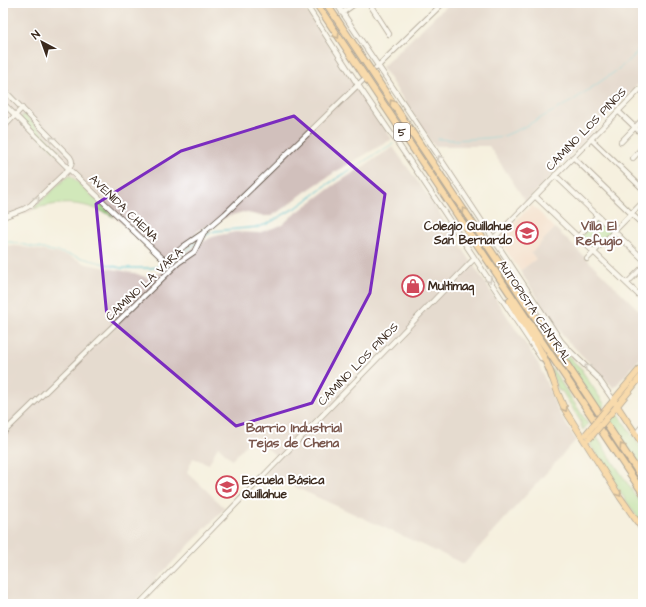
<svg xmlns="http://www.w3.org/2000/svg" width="646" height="607" viewBox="0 0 646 607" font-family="'Architects Daughter',sans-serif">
<rect width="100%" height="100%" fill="#fff"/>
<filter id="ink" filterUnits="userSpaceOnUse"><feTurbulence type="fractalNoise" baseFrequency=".025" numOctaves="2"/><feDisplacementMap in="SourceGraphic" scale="8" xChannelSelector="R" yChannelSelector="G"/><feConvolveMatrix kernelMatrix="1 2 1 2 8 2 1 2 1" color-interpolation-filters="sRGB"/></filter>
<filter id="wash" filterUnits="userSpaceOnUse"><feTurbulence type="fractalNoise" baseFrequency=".012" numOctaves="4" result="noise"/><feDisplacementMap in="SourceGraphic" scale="16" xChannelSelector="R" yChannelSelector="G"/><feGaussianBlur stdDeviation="0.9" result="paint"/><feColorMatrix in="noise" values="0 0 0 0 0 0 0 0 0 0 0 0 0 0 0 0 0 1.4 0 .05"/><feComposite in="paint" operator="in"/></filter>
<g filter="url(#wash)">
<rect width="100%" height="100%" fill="#f5f0df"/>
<path fill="#f5d3c1" d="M532,205L555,228L531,253L536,259L520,271L498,238Z"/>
<path fill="#d1c0bc" d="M3,3H301L392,139L335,172L305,192L284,208L271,216H261L243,212L229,216L200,229L167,261H161L71,174L32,211L3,221Z
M449,3H643V79L526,202L489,146H434L382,67Z
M393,147L430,199L538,363L558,411L576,440L464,564L264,473L277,457L254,436L232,460L218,446L209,464L193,458L187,472L225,508L132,604H3V245L19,246L70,256L86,264L134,273L148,278L162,272L192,249L210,238L216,236L235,232L258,233L282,225L292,216L333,186Z
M555,228L643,314V355L614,388L563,336L520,271L536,259L531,253Z"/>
<path fill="#a4dd8f" stroke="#708456" d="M24,115L26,116L60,151L58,153H56L22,119L21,117Z
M68,176H71L114,217C106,213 98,209 90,207C71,201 51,204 33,209Z
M597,219L611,232L593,250L580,237Z
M561,348L575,363L583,370L582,371L603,402L605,404L600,410L559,349Z
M550,370H553L588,424L583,430L581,425V422L562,391H559Z
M618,414L643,451V475L607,422L614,415H617Z
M596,436L643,507V526L613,481L590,444Z"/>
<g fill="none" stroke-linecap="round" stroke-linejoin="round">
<path stroke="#55c0d0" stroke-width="1" d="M438,139L454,140L486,138L504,136L522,128L572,101L616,71L634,56L643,42
M203,237L208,234L215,231L258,227L267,224L300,205L328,184L366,160L389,146L393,144
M3,242H11L67,254L121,268H151L168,265L196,243"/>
</g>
</g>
<g filter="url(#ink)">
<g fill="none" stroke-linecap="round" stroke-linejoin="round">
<g stroke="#57483b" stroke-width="6">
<path id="minor" d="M305,3L358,85L422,179L541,358
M336,3L438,155L561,341L571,352L598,378L614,401
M369,3L389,34
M342,13L356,3
M376,68L443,3
M3,89L70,157C73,161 72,165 69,169L31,205L24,209L3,217
M3,103L69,169L162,258L166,260L170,258L184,246L203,233
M618,111L643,135
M3,128L22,108
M591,139L643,189
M621,142L643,119
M573,157L643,225
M633,158L643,147
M555,175L643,259
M535,196L643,299
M578,237L597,216
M493,239L643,86
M587,259L643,202
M627,283L643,267
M3,433L178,263L194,252L204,232L225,214L362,81
M636,434L643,425
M139,604L474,259"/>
</g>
<g stroke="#57483b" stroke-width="7">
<path id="major" d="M552,377L557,391L565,410L620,497L643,530
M614,401L643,445
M608,407L643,365
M612,412L643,374"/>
</g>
<g stroke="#57483b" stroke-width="8">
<path id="highway" d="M316,3L643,493
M326,3L643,479
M510,301C524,327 543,349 552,377"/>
</g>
<use href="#minor" stroke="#fff" stroke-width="4.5"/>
<use href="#major" stroke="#fabe6d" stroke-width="5.5"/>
<use href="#highway" stroke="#fabe6d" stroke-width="6"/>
<g stroke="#57483b" stroke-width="7" stroke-linecap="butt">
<path id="major-bridge" d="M586,434L608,407
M589,439L612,412"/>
</g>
<use href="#major-bridge" stroke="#fabe6d" stroke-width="5.5"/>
</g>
<defs><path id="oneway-chevron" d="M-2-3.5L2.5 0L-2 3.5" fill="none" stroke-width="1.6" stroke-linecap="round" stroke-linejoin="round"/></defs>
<g stroke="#916d42">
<use href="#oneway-chevron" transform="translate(337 36) rotate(56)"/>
<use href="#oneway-chevron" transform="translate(392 102) rotate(-124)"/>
<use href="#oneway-chevron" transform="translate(464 210) rotate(-124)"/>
<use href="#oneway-chevron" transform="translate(565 409) rotate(61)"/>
<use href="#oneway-chevron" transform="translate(622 446) rotate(-123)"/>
<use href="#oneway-chevron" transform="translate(619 494) rotate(57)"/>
</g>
<g stroke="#a79f9a">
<use href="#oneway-chevron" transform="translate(52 139) rotate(-134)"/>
<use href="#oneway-chevron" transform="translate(440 158) rotate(-124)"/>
<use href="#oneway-chevron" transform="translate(37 199) rotate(-43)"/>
<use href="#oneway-chevron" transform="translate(489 280) rotate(56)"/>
<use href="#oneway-chevron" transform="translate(587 367) rotate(-137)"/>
</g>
</g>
<path d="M0 0H646V607H0ZM294,116L385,194L370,293L312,403L236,426L107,317L96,204L181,151Z" fill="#f5f0df" fill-opacity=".55" fill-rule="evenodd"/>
<path fill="none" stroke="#7b2cbf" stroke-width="3" stroke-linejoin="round" d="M294,116L385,194L370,293L312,403L236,426L107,317L96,204L181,151Z"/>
<defs>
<g id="school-ring" transform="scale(1.15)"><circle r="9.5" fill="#fff" stroke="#d1495b" stroke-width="1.5"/><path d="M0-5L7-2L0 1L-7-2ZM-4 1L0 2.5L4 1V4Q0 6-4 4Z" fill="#d1495b"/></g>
<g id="shop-ring" transform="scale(1.15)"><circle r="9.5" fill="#fff" stroke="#d1495b" stroke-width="1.5"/><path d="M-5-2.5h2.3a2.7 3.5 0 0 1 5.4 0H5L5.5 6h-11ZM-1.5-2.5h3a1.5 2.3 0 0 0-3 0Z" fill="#d1495b"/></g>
</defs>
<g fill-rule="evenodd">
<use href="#school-ring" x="527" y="233"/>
<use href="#shop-ring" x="413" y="286"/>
<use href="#school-ring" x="227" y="487"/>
</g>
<g text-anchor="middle" stroke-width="4" stroke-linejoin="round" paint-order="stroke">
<rect fill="#fff" stroke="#766a62" stroke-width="1" x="394" y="123" width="16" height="18" rx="3"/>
<g font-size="11" font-weight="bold" fill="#3b2a1e">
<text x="402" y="136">5</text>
</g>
<g font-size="12" fill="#3b2a1e" stroke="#fff">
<text transform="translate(586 129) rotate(-46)" y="4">CAMINO LOS PINOS</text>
<text transform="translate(124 208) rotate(44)" y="4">AVENIDA CHENA</text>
<text transform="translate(144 284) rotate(-43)" y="4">CAMINO LA VARA</text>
<text transform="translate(535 312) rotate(56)" y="4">AUTOPISTA CENTRAL</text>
<text transform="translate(358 364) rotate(-46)" y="4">CAMINO LOS PINOS</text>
</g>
<g font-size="12" font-weight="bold" fill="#3b2a1e" stroke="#fff" text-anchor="start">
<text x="512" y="230" text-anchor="end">Colegio Quillahue<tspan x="512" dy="14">San Bernardo</tspan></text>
<text x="428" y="290">Multimaq</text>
<text x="242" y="484">Escuela Básica<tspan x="242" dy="14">Quillahue</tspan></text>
</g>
<g font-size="13" font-weight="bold" fill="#79564c" stroke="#fff">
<text x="599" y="230">Villa El<tspan x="599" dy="15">Refugio</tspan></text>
<text x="294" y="432">Barrio Industrial<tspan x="294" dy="15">Tejas de Chena</tspan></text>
</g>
</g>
<rect width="646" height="607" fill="none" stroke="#fff" stroke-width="16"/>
<g transform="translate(42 42) rotate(319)" stroke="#ffffff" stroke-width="3" paint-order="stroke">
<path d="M0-3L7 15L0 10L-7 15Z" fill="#3b2a1e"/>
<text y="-6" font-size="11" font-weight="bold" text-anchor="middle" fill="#3b2a1e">N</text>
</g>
</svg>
